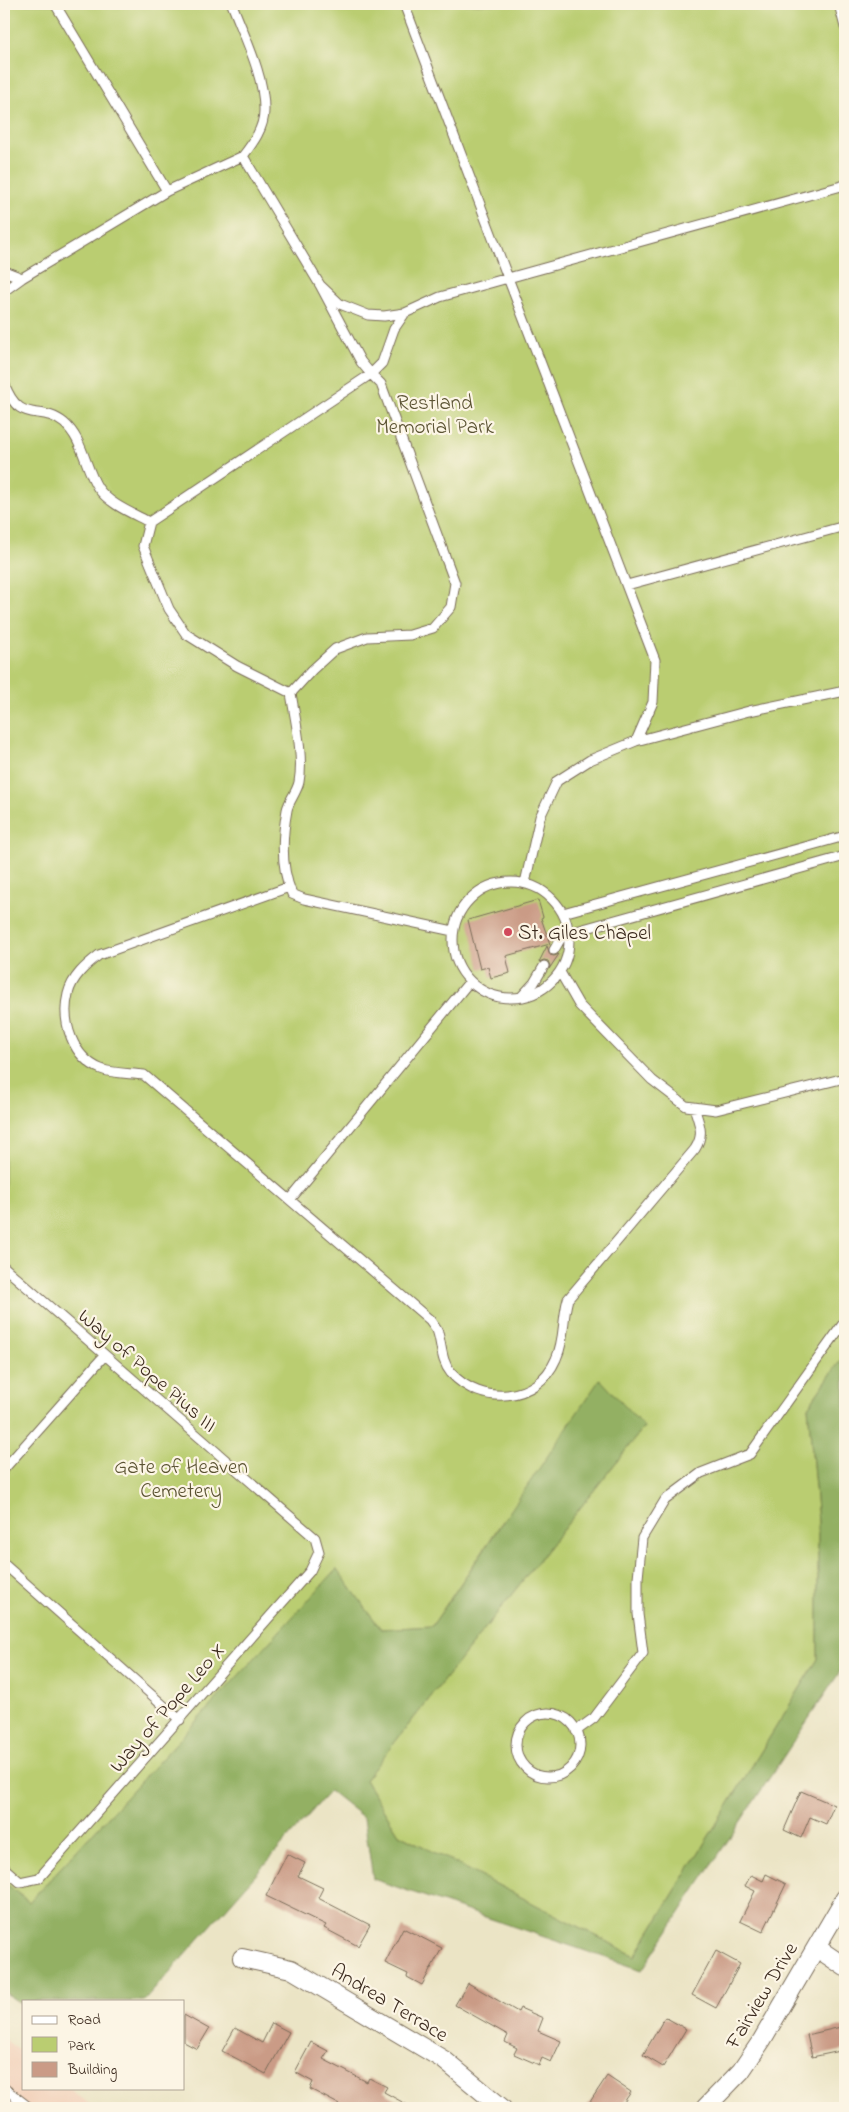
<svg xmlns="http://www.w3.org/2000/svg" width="849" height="2112" viewBox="0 0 849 2112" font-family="'Indie Flower',sans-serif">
<rect width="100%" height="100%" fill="#fcf5e5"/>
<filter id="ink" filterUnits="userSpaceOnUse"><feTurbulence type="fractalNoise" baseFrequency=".02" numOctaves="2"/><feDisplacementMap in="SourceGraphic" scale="10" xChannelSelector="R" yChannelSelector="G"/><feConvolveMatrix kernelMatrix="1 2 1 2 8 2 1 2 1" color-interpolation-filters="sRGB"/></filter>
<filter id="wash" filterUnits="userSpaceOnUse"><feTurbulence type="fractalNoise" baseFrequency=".0096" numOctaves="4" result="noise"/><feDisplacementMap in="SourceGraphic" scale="20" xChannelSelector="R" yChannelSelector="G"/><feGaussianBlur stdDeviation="1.12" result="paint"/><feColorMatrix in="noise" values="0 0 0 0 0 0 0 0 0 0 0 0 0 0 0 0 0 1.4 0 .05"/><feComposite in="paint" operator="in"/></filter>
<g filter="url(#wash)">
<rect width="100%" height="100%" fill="#ebe4c5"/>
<path fill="#f3d4be" d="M4,2039L24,2054V2088H68L95,2108H4Z"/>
<path fill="#bacd71" stroke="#7a7c48" d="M4,4H845V1354L808,1407L818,1521V1659L635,1956L399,1834L365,1780L644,1427L502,1522L432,1626L381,1629L337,1570L29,1902L4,1882Z"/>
<path fill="#93b063" stroke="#676d40" d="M845,1354V1664L642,1970L373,1879L364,1818L330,1791L144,2001H24V2006L4,1992V1882L29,1902L337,1569L381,1629L432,1626L600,1379L644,1427L365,1780L399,1834L635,1956L818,1659V1521L808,1407Z"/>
<g id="blocks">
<path fill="#ca9b86" d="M538,900L543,917L541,918L550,944L506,956L510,973L491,978L488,967L480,969L468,920Z
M547,946L550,955L554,956L559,954L549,969L550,966L548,961L544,960L539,962Z
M801,1791L834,1805L826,1824L810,1817L801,1838L784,1830Z
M287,1854L305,1863L298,1876L323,1888L318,1898L370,1925L358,1946L324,1928L326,1925L266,1896Z
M766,1874L786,1884L763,1932L740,1921L755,1891L745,1886L751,1875L763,1881Z
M403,1928L442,1948L422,1985L407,1977L408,1974L385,1963Z
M716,1951L740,1964L716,2008L692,1995Z
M468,1983L518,2012L520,2008L543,2018L538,2031L561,2041L551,2062L542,2058L539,2065L514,2054L517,2048L505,2042L508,2035L455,2005Z
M184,2015L209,2029L197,2049L184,2042Z
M665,2017L686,2029L663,2067L643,2055Z
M272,2023L289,2032L266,2074L222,2051L235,2028L262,2043Z
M845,2026V2050L812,2057L807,2035Z
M311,2042L328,2051L323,2059L367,2082L369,2078L387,2087L384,2092L413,2108H346L310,2089L313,2082L295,2072Z
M607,2076L631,2092L620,2108H586Z"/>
</g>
</g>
<g filter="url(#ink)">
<use href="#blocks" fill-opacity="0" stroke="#796b58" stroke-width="1"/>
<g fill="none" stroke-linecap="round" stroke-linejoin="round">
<g stroke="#796b58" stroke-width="11">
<path id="service" d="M55,4L167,191
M232,4C244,36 265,77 264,111C264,128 253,143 243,156
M404,4L508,278L845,185
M839,4L845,27
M4,271L22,278L167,191L243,156L320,285L340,304L368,315L384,316L405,313
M320,285L361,362L371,374L149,522L143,546L169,609L186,634L237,666L291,693L312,670L335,649L367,637L410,635L433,628L451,607L455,583L381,384L371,374L382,363L394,329L405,313L440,297L508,278L655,660L653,702L636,741
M4,291L22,278
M4,383C20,427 40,403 64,423C83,439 85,468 98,488C109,504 132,513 149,522
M627,585L845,526
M291,693C295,719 304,756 299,782C297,792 289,800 287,810C282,837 281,869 292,894L304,899L453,931
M453 940a58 58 0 1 1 116 0a58 58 0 1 1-116 0Z
M525,883L540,817L557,781L590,760L636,741L749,711L845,691
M289,887L99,955C86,965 72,977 68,994C61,1022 73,1058 101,1069C113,1074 131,1073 144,1075L430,1320C432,1324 437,1328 438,1333C442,1346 441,1361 451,1373C481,1406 537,1403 556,1359C565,1340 562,1319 568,1299L695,1149C705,1133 699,1124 694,1107
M563,913L845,836
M554,950L561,938L569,933L845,856
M560,972L579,1005L652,1080L686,1106L716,1110L845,1078
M521,997L534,983L544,966
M290,1200L470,981
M4,1267L315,1538L319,1552L310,1571L39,1878L20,1882L4,1868
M4,1469L104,1356
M4,1564L180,1720
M516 1745a32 32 0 1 1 64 0a32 32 0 1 1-64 0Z
M576,1731L594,1718L643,1653L638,1614V1578L642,1538L665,1500L701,1473L750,1454L845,1321
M4,2088L30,2108"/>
</g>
<g stroke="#796b58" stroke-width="20">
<path id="minor" d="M817,1948L845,1967
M242,1958L291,1969L444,2060L502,2108
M705,2108L741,2071L762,2040L845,1898"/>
</g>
<use href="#service" stroke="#fff" stroke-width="9"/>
<use href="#minor" stroke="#fff" stroke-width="18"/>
</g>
</g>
<circle fill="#d1495b" stroke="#fcf5e5" stroke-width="2" cx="508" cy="932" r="5"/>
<g text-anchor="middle" stroke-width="4.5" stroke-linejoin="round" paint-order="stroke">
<g font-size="21" fill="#5b5333" stroke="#fcf5e5">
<text x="435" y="409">Restland<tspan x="435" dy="24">Memorial Park</tspan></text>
<text x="181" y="1473">Gate of Heaven<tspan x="181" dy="24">Cemetery</tspan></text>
</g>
<g font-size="21" fill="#3b2a1e" stroke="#fcf5e5" text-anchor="start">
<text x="518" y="939">St. Giles Chapel</text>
</g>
<g font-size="21" fill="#3b2a1e" stroke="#fcf5e5">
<text transform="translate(148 1370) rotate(41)" y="7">Way of Pope Pius III</text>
<text transform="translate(167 1707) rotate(-49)" y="7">Way of Pope Leo X</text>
<text transform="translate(761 1995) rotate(-59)" y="7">Fairview Drive</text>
<text transform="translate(390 2002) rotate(31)" y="7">Andrea Terrace</text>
</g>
</g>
<rect width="849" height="2112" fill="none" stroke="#fcf5e5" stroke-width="20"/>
<rect x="22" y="2000" width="162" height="90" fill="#fcf5e5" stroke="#afa495"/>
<rect x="32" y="2016" width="25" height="8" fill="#ffffff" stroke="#afa495"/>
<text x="68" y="2024" font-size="15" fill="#3b2a1e">Road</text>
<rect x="32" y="2037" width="25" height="15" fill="#bacd71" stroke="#afa495"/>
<text x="68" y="2050" font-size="15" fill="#3b2a1e">Park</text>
<rect x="32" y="2062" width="25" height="15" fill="#ca9b86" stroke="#afa495"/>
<text x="68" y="2074" font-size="15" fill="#3b2a1e">Building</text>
</svg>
